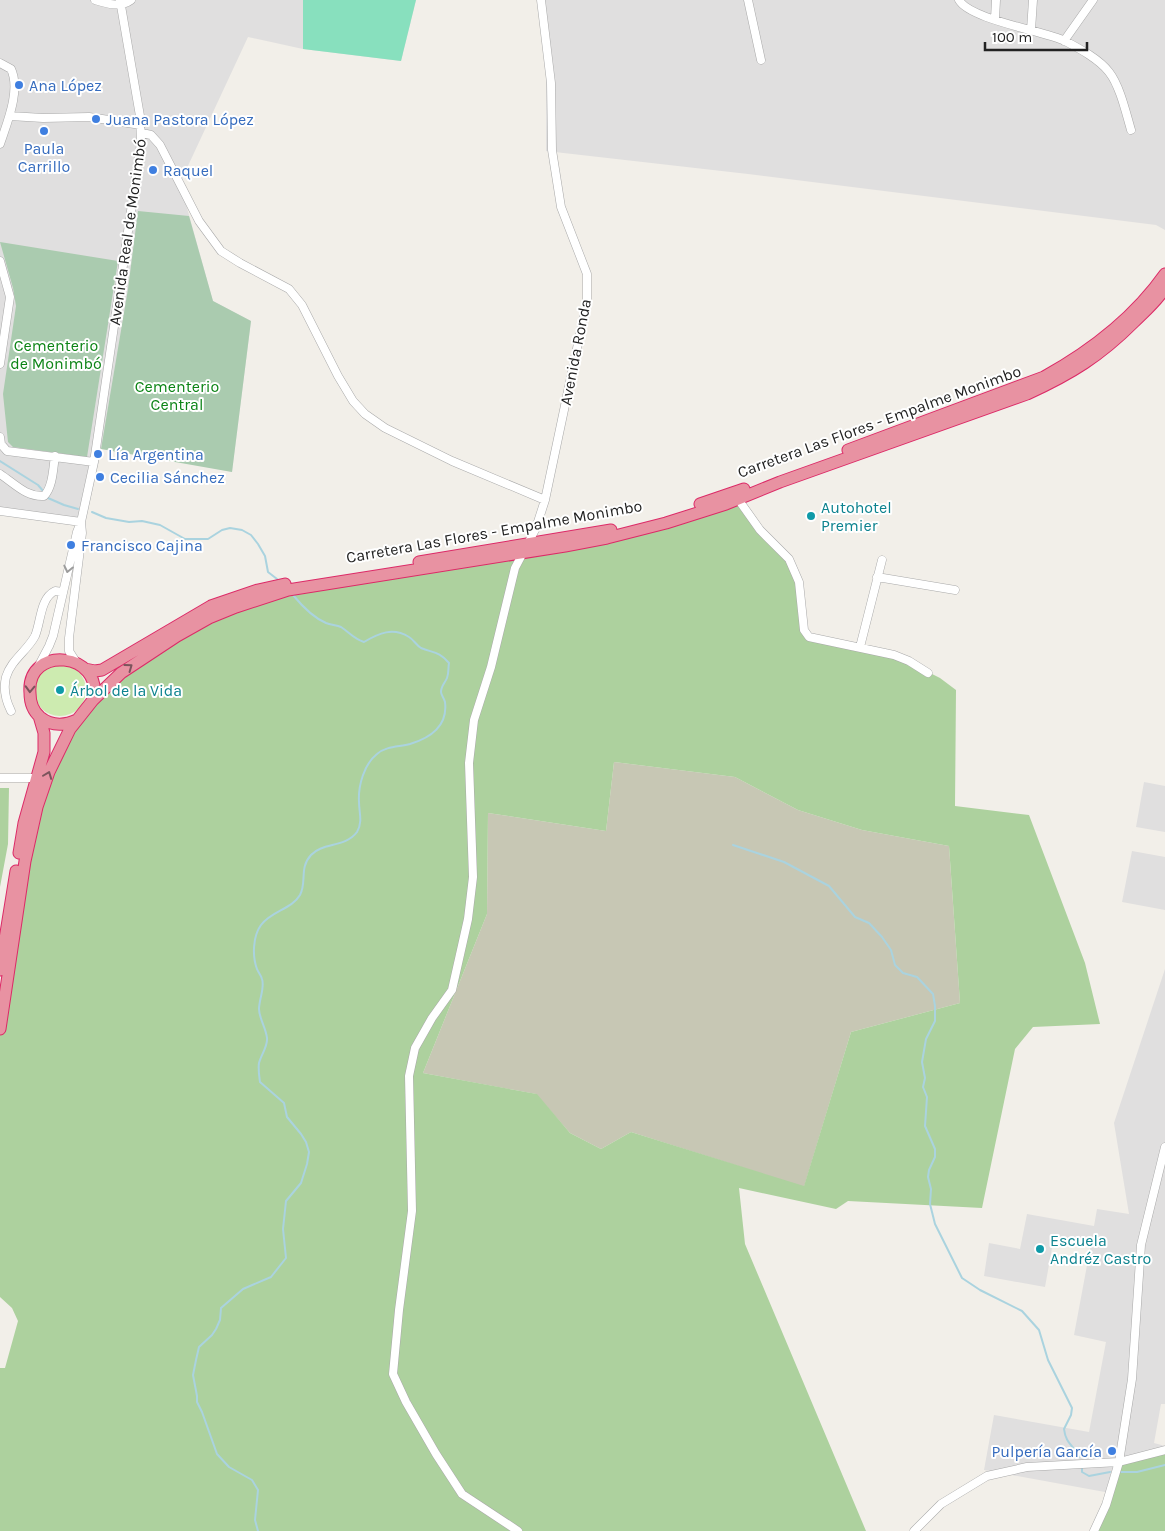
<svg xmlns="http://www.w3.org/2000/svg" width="1165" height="1531" viewBox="0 0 1165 1531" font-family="Karla,sans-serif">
<rect width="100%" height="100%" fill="#f2efe9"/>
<path fill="#e0dfdf" d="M0,0H416L401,61L303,49L248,37L180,183L213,301L251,321L232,472L102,446L86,519L0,509Z
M539,0H1165V230L1156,225L748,174L546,151V66Z
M1144,782L1165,786V832L1136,827Z
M1132,851L1165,857V910L1122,902Z
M1165,969V1404H1161L1154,1443L1165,1446V1503L984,1470L994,1415L1089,1432L1106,1342L1074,1335L1091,1244L1054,1237L1045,1287L984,1276L989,1243L1020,1249L1027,1214L1094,1226L1097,1209L1129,1214L1114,1123Z"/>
<path fill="#c7c7b4" d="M614,762L735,777L798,810L862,830L949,846L960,1003L851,1032L804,1187L631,1132L601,1149L570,1133L536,1094L423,1073L487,914L488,813L606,831Z"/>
<path fill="#cdebb0" d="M34 690a26 26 0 1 1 52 0a26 26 0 1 1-52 0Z"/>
<path fill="#add19e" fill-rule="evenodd" d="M738,499L789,559L799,582L801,615L809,637L894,655L940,678L956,690L955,806L1029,815L1085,963L1100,1024L1033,1027L1015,1049L982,1208L848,1201L836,1209L739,1188L745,1244L866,1531H0V1368H5L18,1321L12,1308L0,1297V1025L14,931L49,772L93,700L177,636L288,590L565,546ZM614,762L735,777L798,810L862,830L949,846L960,1003L851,1032L804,1186L631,1132L601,1149L570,1133L537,1094L423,1073L487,914L488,813L606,831Z
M0,788H9L8,844L0,887Z
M1165,1450V1531H1094L1119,1462Z"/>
<path fill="#aacbaf" d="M138,211L189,216L213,301L251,321L232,472L101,449L128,289Z
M0,242L118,261L87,457L13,447L8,442L3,394L16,306L13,288Z"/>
<path fill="#88e0be" d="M303,0H416L401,61L303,49Z"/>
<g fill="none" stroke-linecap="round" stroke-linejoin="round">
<path stroke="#aad3df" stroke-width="2" d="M0,461L38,485L44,492
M48,498L64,505L78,509
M92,512L106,518L129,522L142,521L160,525L185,539H208L222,530L230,528L242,530L251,535L258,544L265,556L268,572L277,579
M733,845L784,862L829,886L855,917L869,923L882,937L891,950L895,965L903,973L917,977L933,994L935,1006V1021L926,1039L922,1062L925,1078L923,1087L927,1097L925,1126L935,1149V1157L929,1170L928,1177L931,1189L930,1204L935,1224L962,1278L980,1290L1022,1311L1039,1330L1048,1360L1072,1408L1071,1415L1064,1429C1066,1445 1074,1445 1079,1457
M1082,1468V1472L1089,1476L1110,1472
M1121,1472H1137L1165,1465
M258,1531L255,1520L258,1490L252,1480L229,1467L217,1454L202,1412L197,1402V1396L193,1375L196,1360L199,1347L212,1335L216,1329L220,1320L221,1308L243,1289L271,1277L286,1258L283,1229L286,1201L301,1183L307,1164L309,1152L306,1142L301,1134L287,1117L284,1103L260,1082C259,1075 258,1069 259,1063C261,1055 268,1046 267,1038C266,1028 259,1018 259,1009C259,1000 265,987 262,979C261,975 258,972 257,969C252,956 253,936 261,925C271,911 292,909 300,895C307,882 299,868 311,855C323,842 345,848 357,832C363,822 359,812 359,802C358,786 364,764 377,754C386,746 399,747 410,744C430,738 448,726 445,702C444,698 441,695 441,692C441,686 445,683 447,678C449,673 448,668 449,663C439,651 433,653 421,648C416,645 414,640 409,637C393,627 379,633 364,642C354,639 350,633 341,627C337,625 331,625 326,623C312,617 302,606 293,595"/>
<g stroke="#a9a9a9" stroke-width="9">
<path id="minor" d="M95,0C108,4 120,8 131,0
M748,0L761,60
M959,0C969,19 1043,31 1065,41C1080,49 1099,59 1109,72C1120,86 1126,113 1131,130
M995,19L996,0
M1031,30L1033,0
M1064,41L1093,0
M0,63L11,69C21,90 7,123 0,144
M10,116L43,118L89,117L141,125
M142,133L151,135L160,145L199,221L221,251L240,263L289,289L302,305L338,376L353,401L365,414L385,428L452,461L545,500
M0,261L10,297L0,364
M0,437L1,444L7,451L94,462
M0,474C15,484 26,497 44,496C53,487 53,468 55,456
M738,499L760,530L789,559L799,582L804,630L809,637L894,655L909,661L928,673
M0,511L81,522
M877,577L955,590
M860,647L882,560
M76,662L69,651V638L82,533L81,522
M38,667L49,646L53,636L77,532L81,522L94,462L141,143L140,116L120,0
M11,711C6,701 3,689 6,677C11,660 27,651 35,636C41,622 40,598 55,591L63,592
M0,778H36
M518,1531L462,1494L436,1454L406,1402L393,1374L399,1310L412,1211L409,1076L415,1048L432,1018L452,990L468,919L473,877L469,763L474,720L491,667L515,568L536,528L545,500L587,301V274L561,207L552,150L551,83L541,0
M914,1531L941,1504L987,1476L1027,1467L1119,1462L1165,1450
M1094,1531L1106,1505L1119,1462L1132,1379L1141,1245L1165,1147"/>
</g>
<g stroke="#dc2a67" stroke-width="13">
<path id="highway" d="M848,450L1044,377C1091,351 1134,318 1165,274
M700,504L744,489
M419,562L611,530
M85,669L95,671L102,670L211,606L258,590L285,584
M77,720C64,726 51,726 40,717C33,711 30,702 30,693C26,644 105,652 93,700
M19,853L24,823L44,752V733L39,716
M0,970L16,871
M0,1029L25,861L37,807L49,772L70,729L93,700L121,673L177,636L209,618L236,607L288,590L565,546L607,538L666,523L726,504L780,482L1027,394C1071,374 1100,356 1134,322C1145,311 1157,301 1165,288"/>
</g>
<use href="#minor" stroke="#fff" stroke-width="8"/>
<use href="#highway" stroke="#e892a2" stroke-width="11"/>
</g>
<defs><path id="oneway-chevron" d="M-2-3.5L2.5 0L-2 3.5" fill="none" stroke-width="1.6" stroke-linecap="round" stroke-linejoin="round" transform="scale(1.25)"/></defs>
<use stroke="#9c9c9c" href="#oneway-chevron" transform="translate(68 569) rotate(103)"/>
<g stroke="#7b545c">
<use href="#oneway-chevron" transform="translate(129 667) rotate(-36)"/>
<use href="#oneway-chevron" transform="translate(30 689) rotate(92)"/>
<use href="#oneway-chevron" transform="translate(48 775) rotate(-69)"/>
</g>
<g fill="#3f7fe0" stroke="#fff" stroke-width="2">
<circle cx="19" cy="85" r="5"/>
<circle cx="96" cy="119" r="5"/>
<circle cx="44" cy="131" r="5"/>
<circle cx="153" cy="170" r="5"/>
<circle cx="98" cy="454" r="5"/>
<circle cx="100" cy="477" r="5"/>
<circle cx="71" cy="545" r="5"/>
<circle cx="1112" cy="1451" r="5"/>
</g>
<g fill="#0f9aa8" stroke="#fff" stroke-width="2">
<circle cx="811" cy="516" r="5"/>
<circle cx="60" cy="690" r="5"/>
<circle cx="1040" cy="1249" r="5"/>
</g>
<g text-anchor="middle" stroke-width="4" stroke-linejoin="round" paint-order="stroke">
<g font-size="16" fill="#366cbe" stroke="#fff" text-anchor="start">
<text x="29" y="91">Ana López</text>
<text x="106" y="125">Juana Pastora López</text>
<text x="44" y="154" text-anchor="middle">Paula<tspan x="44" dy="18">Carrillo</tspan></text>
<text x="163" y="176">Raquel</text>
<text x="108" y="460">Lía Argentina</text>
<text x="110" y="483">Cecilia Sánchez</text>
<text x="81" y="551">Francisco Cajina</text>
<text x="1102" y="1457" text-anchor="end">Pulpería García</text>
</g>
<g font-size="16" fill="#222" stroke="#fff">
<text transform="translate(127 232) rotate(-82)" y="6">Avenida Real de Monimbó</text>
<text transform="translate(575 352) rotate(-79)" y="6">Avenida Ronda</text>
<text transform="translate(879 421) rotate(-20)" y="6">Carretera Las Flores - Empalme Monimbo</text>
<text transform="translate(494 531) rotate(-10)" y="6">Carretera Las Flores - Empalme Monimbo</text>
</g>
<g font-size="16" fill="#0c8416" stroke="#fff">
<text x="56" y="351">Cementerio<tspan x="56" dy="18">de Monimbó</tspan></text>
<text x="177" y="392">Cementerio<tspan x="177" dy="18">Central</tspan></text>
</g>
<g font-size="16" fill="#0d838f" stroke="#fff" text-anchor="start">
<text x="821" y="513">Autohotel<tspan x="821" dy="18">Premier</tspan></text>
<text x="70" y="696">Árbol de la Vida</text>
<text x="1050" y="1246">Escuela<tspan x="1050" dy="18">Andréz Castro</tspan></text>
</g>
</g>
<path d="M985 42v8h102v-8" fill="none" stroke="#222222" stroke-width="2.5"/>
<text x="992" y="42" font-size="15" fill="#222222" stroke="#ffffff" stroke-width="4" paint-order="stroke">100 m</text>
</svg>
